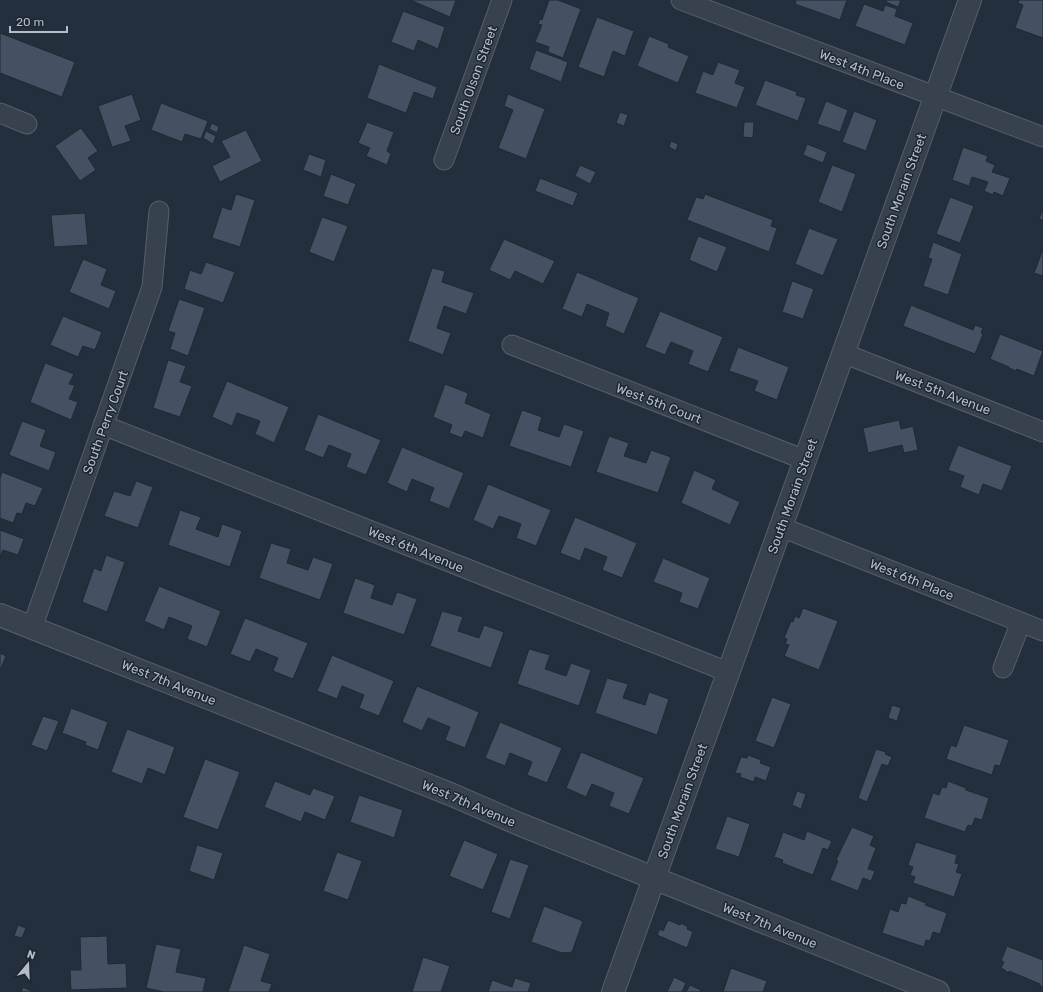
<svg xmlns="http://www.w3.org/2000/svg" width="1043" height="992" viewBox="0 0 1043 992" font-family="Rubik,sans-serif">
<rect width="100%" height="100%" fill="#242f3e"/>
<path fill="#455162" stroke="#1f2835" d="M410,0H456L450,17Z
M549,0H558L581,9L563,58L548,52L549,47L535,42L542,25L538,24L540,19L542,20Z
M796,0H847L840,20L795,4Z
M887,0H901L898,7L886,2Z
M1019,0H1043V38L1015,28L1023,5L1018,3Z
M864,4L883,11L885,5L897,9L895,16L913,23L905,45L855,26Z
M403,11L445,27L438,49L418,40L414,51L391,42Z
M597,17L634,31L625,56L613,51L604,77L578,67Z
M0,33L75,62L62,97L0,73Z
M649,36L669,44L668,47L689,56L678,83L637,66Z
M536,50L568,62L561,82L529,69Z
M718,62L740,70L735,83L745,87L737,108L695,93L703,71L713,75Z
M379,64L437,87L433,99L414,92L406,113L367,98Z
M765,80L797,92L796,95L806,98L798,121L755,105Z
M132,94L141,120L125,126L131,141L112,147L98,106Z
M508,94L545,109L526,159L498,148L513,110L504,106Z
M826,101L848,110L840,132L817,124Z
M161,103L208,121L201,139L185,134L182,142L151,130Z
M854,111L877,120L866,151L842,142Z
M620,112L628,115L624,126L616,123Z
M367,122L394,132L387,151L391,154L387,165L366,156L370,148L358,143Z
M744,122H754L753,138L743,137Z
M212,123L219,127L217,133L209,129Z
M81,128L98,151L88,158L96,170L80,181L55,146Z
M246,130L262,161L220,182L212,166L230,157L221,141Z
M206,131L216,136L213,144L203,138Z
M671,141L678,144L676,151L669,147Z
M807,144L827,152L823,163L803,155Z
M963,147L988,156L986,161L995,165L992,172L1010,178L1003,196L994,192L993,195L984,191L988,182L972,177L969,186L952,180Z
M309,154L326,160L321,177L303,170Z
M580,165L596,172L590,184L575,176Z
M832,165L856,174L842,212L818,202Z
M331,174L356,184L348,205L323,196Z
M540,178L578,193L573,206L535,191Z
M236,194L255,200L240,247L212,238L222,207L231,210Z
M705,194L773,220L771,226L777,228L769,252L687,220L696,197L703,199Z
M950,197L974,206L960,243L936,234Z
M1043,209V220L1039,219Z
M85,213L88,245L54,247L51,215Z
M322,217L348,226L334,262L309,252Z
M809,228L838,239L823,276L795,264Z
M698,236L727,247L717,272L689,260Z
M504,239L555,261L543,284L515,271L510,280L489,270Z
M933,242L962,254L948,295L923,286L932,259L928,258Z
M1043,249V276L1034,273Z
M83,259L107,269L101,285L116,291L109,309L69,292Z
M206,262L235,272L223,303L184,289L190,270L201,274Z
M432,268L445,271L442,282L474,293L466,314L444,306L437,328L451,333L443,355L408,341Z
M577,272L639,298L624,334L605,326L609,313L587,304L582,317L562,309Z
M792,281L814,289L803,319L782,312Z
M179,299L205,308L188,356L170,349L175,333L168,331Z
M911,305L973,330L975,325L983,328L981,333L983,334L975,354L903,326Z
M660,311L723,337L708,372L688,364L693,351L671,342L665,355L645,347Z
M63,316L102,332L95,350L83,346L78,357L50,345Z
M1000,334L1043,351L1034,376L1017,369L1016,371L1009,368V367L990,359Z
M738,347L789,367L777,400L754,391L758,381L729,371Z
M168,360L186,366L180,382L192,386L180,417L153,408Z
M45,363L74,374L69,384L75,385L69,399L78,402L71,420L30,402Z
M227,381L289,407L274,443L255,434L260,421L237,413L232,426L212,417Z
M445,384L468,393L465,403L491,414L483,438L465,431L462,438L449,433L452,425L433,417Z
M522,410L542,417L538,430L559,437L564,424L584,431L571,467L509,446Z
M318,414L381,440L366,475L346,467L351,454L329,445L323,458L304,450Z
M899,420L901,429L913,426L918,450L904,453L902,445L868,453L863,428Z
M22,421L46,430L40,446L56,452L49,471L9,455Z
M609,436L629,443L624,456L646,463L651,450L671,457L658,493L596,472Z
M958,445L1012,466L1002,491L983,484L979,495L960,487L964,476L948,470Z
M402,447L464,473L449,509L429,501L434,488L412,479L407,492L387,483Z
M694,470L716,480L712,489L740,502L730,525L681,503Z
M2,472L43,488L35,506L26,503L22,514L17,513L13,523L0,518V478Z
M136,481L153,487L138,528L104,516L114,491L130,496Z
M488,484L551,510L536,546L516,538L521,524L499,516L493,529L473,520Z
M180,510L201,517L196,529L218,537L222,524L242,531L230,567L168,545Z
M575,517L637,543L622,578L602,570L607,557L585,548L580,561L560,553Z
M0,530L24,539L18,555L3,550L0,557Z
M271,543L291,549L287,563L308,570L313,557L333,564L320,600L259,578Z
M106,555L125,562L107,612L82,602L94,568L101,571Z
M663,558L710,578L698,609L679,602L682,593L653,582Z
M355,578L375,585L371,598L392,605L397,592L417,599L404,635L343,613Z
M159,586L221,611L207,647L187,639L192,626L169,617L164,630L144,621Z
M803,608L838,621L819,670L784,656L789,645L785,644L787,639L784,638L791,621L793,622L795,616L799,618Z
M442,611L463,617L458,631L479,638L484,625L504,632L491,668L430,646Z
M245,618L308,643L293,679L273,671L278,658L256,649L250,662L230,654Z
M529,649L550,655L545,669L566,676L571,663L591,670L579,706L517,684Z
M0,653L6,656L0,671Z
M332,655L394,681L379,716L359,708L364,695L342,686L337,699L317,691Z
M607,678L628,684L623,698L645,705L649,692L669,699L657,735L595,713Z
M417,686L479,712L465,748L445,740L450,727L428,718L422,731L402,722Z
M772,697L791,704L774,748L755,741Z
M892,705L901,708L897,721L888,718Z
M71,708L108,722L98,750L85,745L86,742L62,733Z
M43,716L59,721L47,751L31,745Z
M500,722L562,748L547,783L527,775L532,762L510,753L505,766L485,758Z
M964,725L1009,740L1000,766L995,765L992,775L946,759L951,745L956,747Z
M127,729L175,747L165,775L148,768L142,784L111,772Z
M876,749L886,752L885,754L892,757L888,766L882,764L867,802L858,798Z
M581,752L644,778L629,814L609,806L614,793L592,784L586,797L566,788Z
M748,755L761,760L760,763L771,767L766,781L755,777L754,782L740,777L741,774L735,773L741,757L747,758Z
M205,759L240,772L218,830L183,817Z
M275,781L310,795L313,788L335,796L325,820L305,812L301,822L264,807Z
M948,781L966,788V790L989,798L982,820L975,818L972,826L968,825L965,832L924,818L933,793L939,795L942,787L946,788Z
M797,791L806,794L801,809L792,805Z
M359,795L403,810L394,838L350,822Z
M727,816L750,824L739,857L715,849Z
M852,827L874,836L870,845L876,848L868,869L875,871L871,881L863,878L858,891L830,880L838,861L836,860Z
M807,831L832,841L828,850L823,848L813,875L782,863L783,860L774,857L783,832L804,840Z
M464,840L498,854L483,890L449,876Z
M916,842L957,855L955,863L959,864L956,872L962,874L954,897L913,883L915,877L910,875L913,867L908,865Z
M197,845L223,853L214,880L189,871Z
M337,852L362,861L348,900L323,891Z
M510,859L529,865L510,919L491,912Z
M908,896L926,903L925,905L947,913L940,934L933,932L930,941L926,940L924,947L882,933L890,909L898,912L901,903L906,904Z
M544,906L583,921L572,952L562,953L531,942Z
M668,920L680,925L681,923L688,927L687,929L693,932L687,948L657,935L660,929L663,931Z
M18,925L26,928L22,938L14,936Z
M107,936L108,964L126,963L127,988L71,990L70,970H81L80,937Z
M156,944L181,949L176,972L206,978L203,992H164L146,988Z
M244,945L270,954L261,981L272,984L269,992H228Z
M1007,946L1043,960V987L1040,986V984L1009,971V973L1005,971V970L1001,968L1004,962L1001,961Z
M423,957L450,966L441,992H412Z
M731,968L767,981L763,992H723Z
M674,977L686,983L682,992H667Z
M515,978L531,983L528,992H488L492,980L512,987Z
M690,985L701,990L700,992H686Z
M23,987L33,992H21Z"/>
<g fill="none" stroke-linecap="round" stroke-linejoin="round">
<g stroke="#565f6c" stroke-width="21">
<path id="minor" d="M681,0L1043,137
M0,113L27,124
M444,160L502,0
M512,345L805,460
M843,353L1043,432
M103,425L728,672
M781,527L1043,631
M32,628L152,287L159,211
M1003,668L1021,622"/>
</g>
<g stroke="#565f6c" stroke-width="24">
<path id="tertiary" d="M0,615L450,794L519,824L938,992
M613,992L805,460L970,0"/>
</g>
<use href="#minor" stroke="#38414e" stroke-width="19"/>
<use href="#tertiary" stroke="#38414e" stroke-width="22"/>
</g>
<g text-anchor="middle" stroke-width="3" stroke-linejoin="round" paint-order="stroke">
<g font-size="13" fill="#b4bcc9" stroke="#1d2633">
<text transform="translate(862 69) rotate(21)" y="5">West 4th Place</text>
<text transform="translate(473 80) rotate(-70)" y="5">South Olson Street</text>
<text transform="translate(901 191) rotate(-70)" y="5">South Morain Street</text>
<text transform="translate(943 392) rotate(21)" y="5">West 5th Avenue</text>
<text transform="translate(659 403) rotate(21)" y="5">West 5th Court</text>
<text transform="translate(105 422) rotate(-70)" y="5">South Perry Court</text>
<text transform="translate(792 496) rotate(-70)" y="5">South Morain Street</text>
<text transform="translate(416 549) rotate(22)" y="5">West 6th Avenue</text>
<text transform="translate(912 579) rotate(22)" y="5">West 6th Place</text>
<text transform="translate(169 682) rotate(22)" y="5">West 7th Avenue</text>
<text transform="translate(682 801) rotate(-70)" y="5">South Morain Street</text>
<text transform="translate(469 803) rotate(23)" y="5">West 7th Avenue</text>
<text transform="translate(770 925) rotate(22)" y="5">West 7th Avenue</text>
</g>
</g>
<g transform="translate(28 964) rotate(19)" stroke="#1d2633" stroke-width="3" paint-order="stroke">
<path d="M0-3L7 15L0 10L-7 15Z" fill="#b4bcc9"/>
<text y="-6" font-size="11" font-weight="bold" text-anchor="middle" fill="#b4bcc9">N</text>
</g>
<path d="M10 26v6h57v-6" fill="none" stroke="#b4bcc9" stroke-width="2"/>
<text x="16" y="26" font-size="12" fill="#b4bcc9" stroke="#1d2633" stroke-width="3" paint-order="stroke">20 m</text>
</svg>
